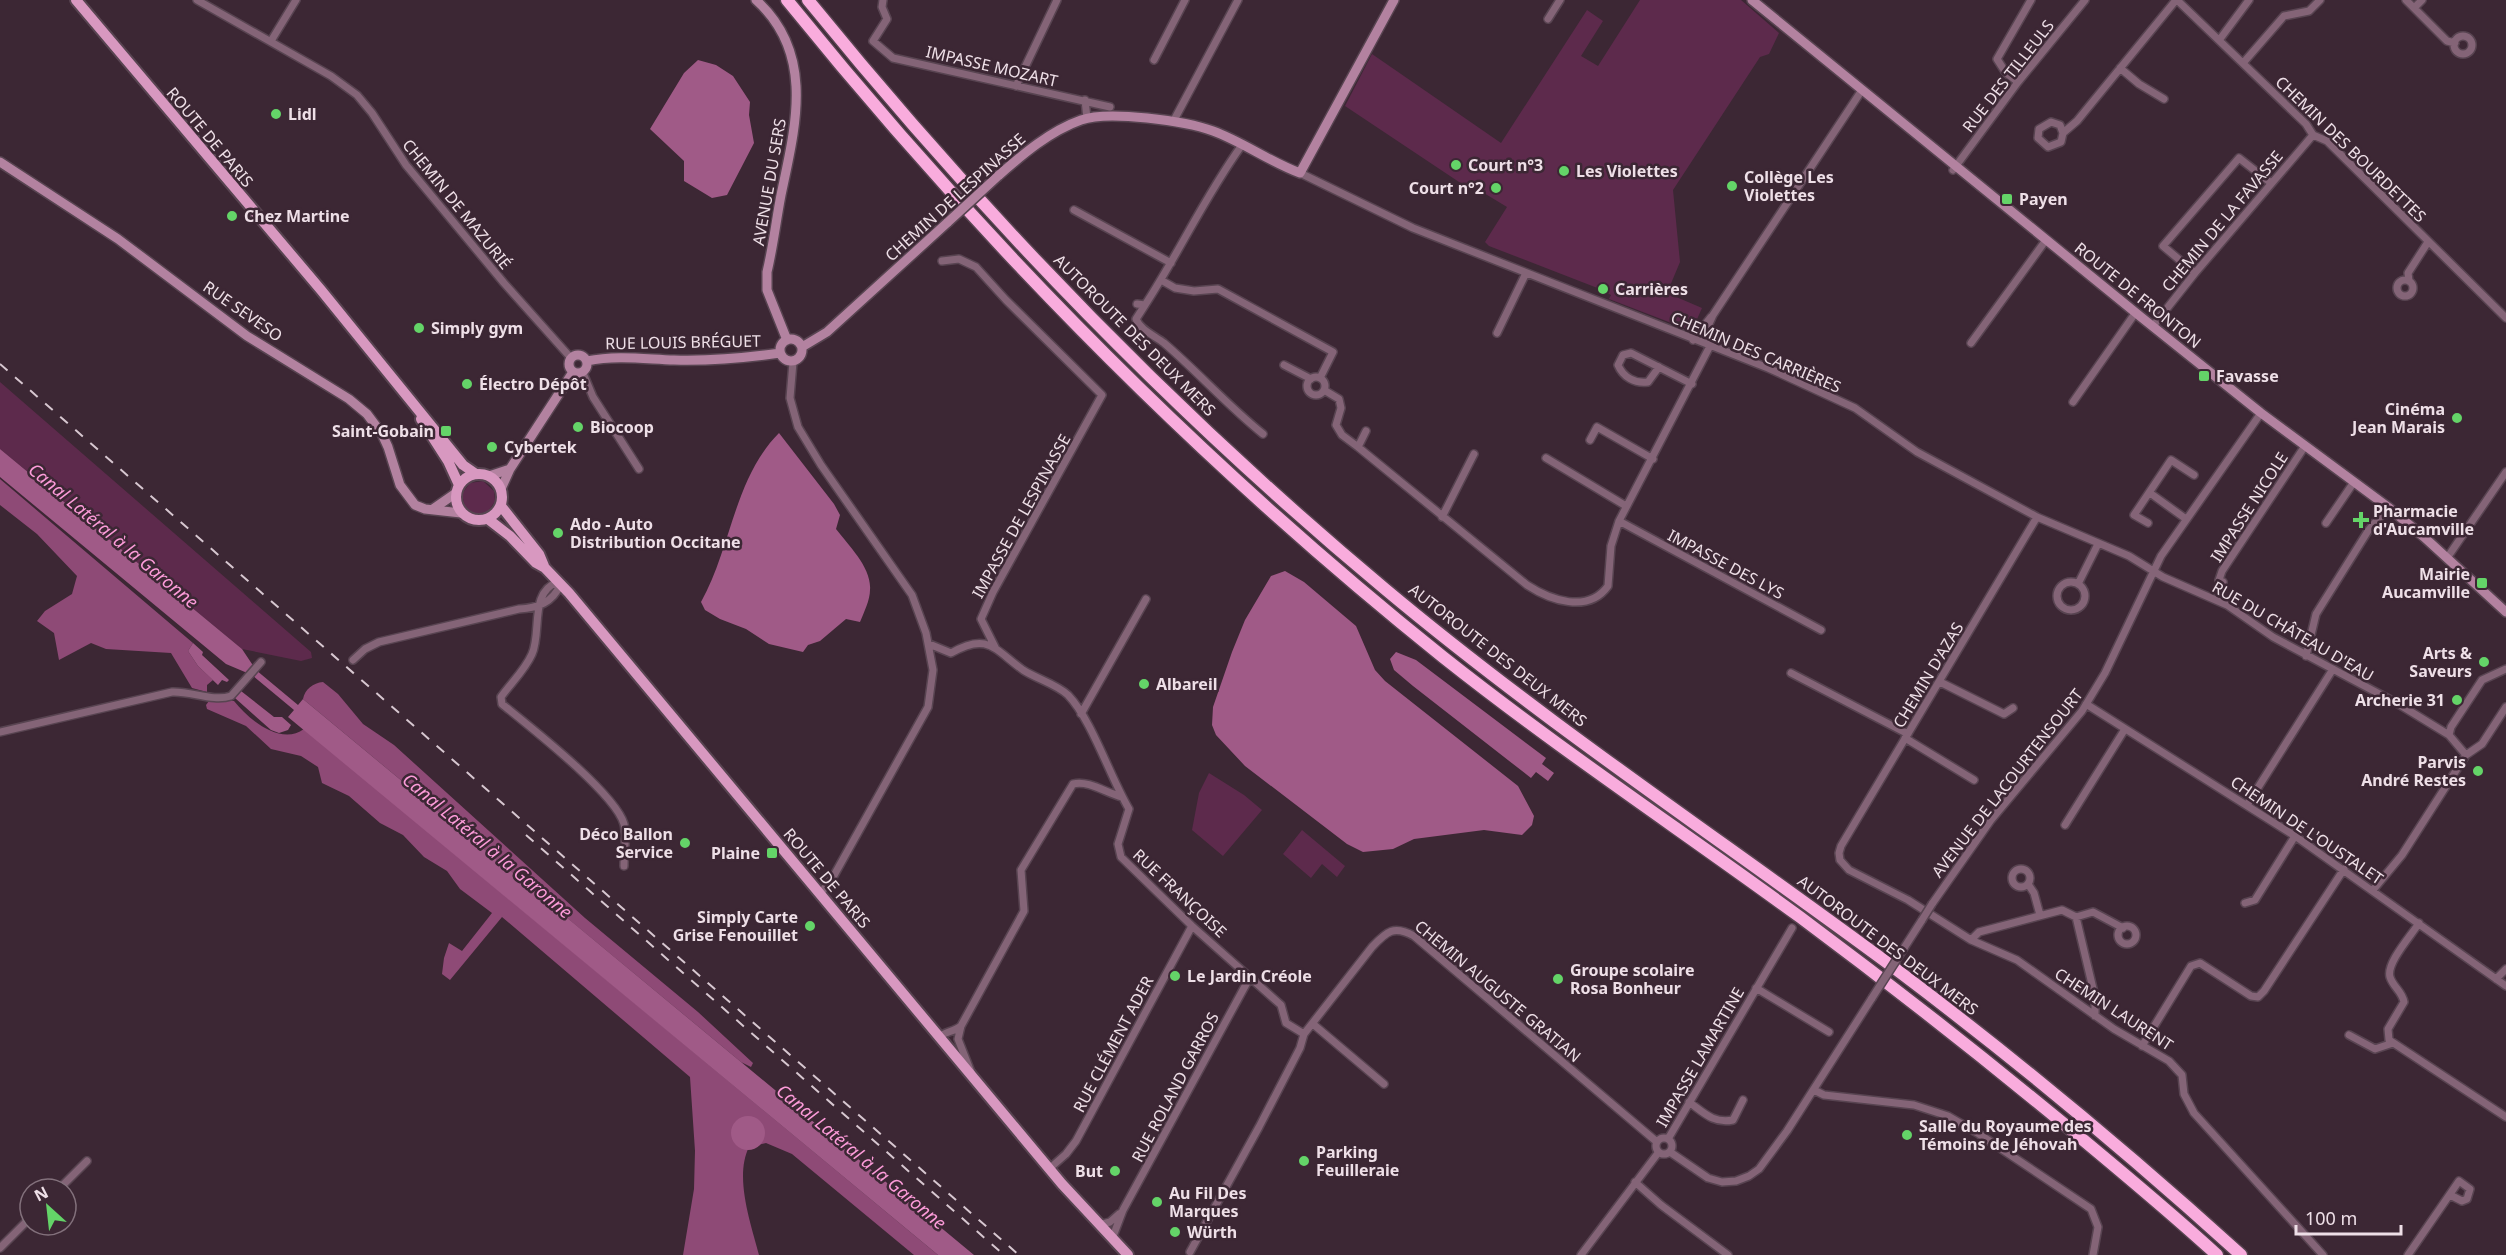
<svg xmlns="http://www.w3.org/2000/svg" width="2506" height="1255" viewBox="0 0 2506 1255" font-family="'Noto Sans',sans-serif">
<rect width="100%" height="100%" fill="#3c2734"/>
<path fill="#5d2a4c" d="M1640,0H1741L1779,33L1769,54L1760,57L1673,190L1680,262L1667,293L1702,308L1694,326L1687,329L1609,299L1611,295L1600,289L1489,246L1485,242L1507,207L1474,187L1471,190L1345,106L1372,54L1501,143L1587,10L1603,21L1581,56L1598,66Z
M0,382L311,652L312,658L301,661L242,649L0,449Z
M483,481L494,491L495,501L488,512L475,514L465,507L462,494L470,483Z
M1209,773L1244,795L1262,810L1223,856L1192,830L1199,793Z
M1302,830L1345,866L1337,877L1322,864L1311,878L1283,854Z"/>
<path fill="#8e4a76" d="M0,479L193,643L188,651L198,666L213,680L207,685V692L192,688L171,653L106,649L91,643L59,660L54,633L37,621L45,611L72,594L77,576L37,534L0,505Z
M323,682L338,694L363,724L394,745L585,918L698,1012L753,1063L751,1067L741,1062L303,699C305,689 313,683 323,682Z
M209,701H234C249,720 281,746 304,729L938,1255H914L792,1154L766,1143L749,1147C734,1177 751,1224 759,1255H683L694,1189L695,1151L690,1077L502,917L450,980L442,974L444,958L449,943L462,951L492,913L460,889L447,871L424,857L403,835L380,823L349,796L322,783L318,767L301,756L271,749L246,726L207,709L206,705Z"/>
<path fill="#a05a87" d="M698,60L716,65L733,76L750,102L749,115L754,143L727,195L712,198L684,181V161L650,129L684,73Z
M779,433L834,504L840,515L836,529C849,546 872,568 870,590C870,600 864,612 860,622L846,619L820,641L808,645L803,652L769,644L746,629L720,619L705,610L701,602C731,549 734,478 779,433Z
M0,449L242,649L256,670L298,705L303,699L974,1255H938L288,717L294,710L252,675L226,664L0,477Z
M1285,571L1304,582L1356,626L1375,670L1385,681L1518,786L1534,816L1532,825L1522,835L1484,830L1414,839L1393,849L1363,852L1347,844L1245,766L1216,735L1212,725L1213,707L1232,652L1245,620L1271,576Z
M193,643L203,652L202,655L229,680L227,682L222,680L218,685L198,666L188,651Z
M1396,652L1416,660L1546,758L1542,764L1554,773L1548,781L1536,772L1531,778L1413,686L1394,670L1390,659Z
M241,691L274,717H282L291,725L288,730L279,733L271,730L235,698Z
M731 1133a17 17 0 1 1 34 0a17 17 0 1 1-34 0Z"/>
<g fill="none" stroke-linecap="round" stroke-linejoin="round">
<g stroke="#584451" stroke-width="10">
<path id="street" d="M197,0L331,76L357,95L372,113L406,165L504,283L571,358
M883,0L882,7L887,19L873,41L893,58L1110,107
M2177,0L2306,124L2313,135L2327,141L2506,318
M2406,0L2447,41L2455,43
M2414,8L2422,0
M1548,19L1560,0
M2454 45a9 9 0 1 1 18 0a9 9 0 1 1-18 0Z
M2220,39L2249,0
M271,41L296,0
M1154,60L1185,0
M2244,62L2284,16L2309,11L2320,0
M2120,68L2139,84L2164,99
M2018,82L2006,73L1997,59L2031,0
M1016,86L1057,0
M1085,100L1087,118
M1173,122L1238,0
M2063,133L2060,125L2051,122L2039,129L2038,138L2048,147L2061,142L2063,133L2077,121L2176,0
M1953,170L2018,82L2085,0
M1300,173L1413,228L1768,368L1855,408L1917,452L2037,517L2129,556L2163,577L2227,605L2273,637L2400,705L2449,735
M1074,210L1171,263
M942,261L959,259L976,267L1006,300L1102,395L993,592L981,619L995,647
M2195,273L2163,246L2239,158L2271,183
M1161,280L1175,288L1194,291L1218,289L1333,352L1320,378
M2397 288a8 8 0 1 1 16 0a8 8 0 1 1-16 0Z
M2409,281L2408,273L2428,242
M1137,304L1145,305C1179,253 1205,196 1242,145
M1145,305L1136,319C1140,330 1155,336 1164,343C1198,372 1228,406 1263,434
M2153,326L2195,273L2313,135
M1497,333L1526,273
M1693,340L1711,317
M1971,343L2046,240
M793,362L790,398L798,427L821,465L912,595L926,633L933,670L928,707L832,879L820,894
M1284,365L1311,379
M1659,367L1648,382C1635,384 1623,377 1618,365L1623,355L1631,353L1692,384
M583,373L593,397L639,469
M1307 386a9 9 0 1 1 18 0a9 9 0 1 1-18 0Z
M1324,390L1339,399L1341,408L1336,425L1342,435L1358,447
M2073,402L2136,312
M1366,431L1358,447L1527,585C1550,600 1588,614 1608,586L1611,546L1619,521L1710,346L1708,326L1713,315L1862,90
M1590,440L1597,427L1653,459
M1546,458L1626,506
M2150,493L2186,519
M1442,517L1474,454
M2037,517L1841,846L1839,853L1840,860L1849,870L1908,900L1971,940L2017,960L2114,1029L2169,1061L2182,1075L2184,1094L2194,1113L2323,1255
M1619,521L1821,630
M2148,523L2134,515L2171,460L2194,475
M2326,523L2354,482
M2447,558L2506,472
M558,582C529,592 542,632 532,654C525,670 511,683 501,697L502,704C529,726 615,793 624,824C627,837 624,852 624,866
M2223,582L2219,580L2222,571L2305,446
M2057 596a14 14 0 1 1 28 0a14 14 0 1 1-28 0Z
M2078,584L2098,544
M929,644L951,653C988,632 994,649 1023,670C1037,679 1056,684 1068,695C1092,720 1110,777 1129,809L1118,844L1121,857L1192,926L1281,1005L1286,1023L1304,1034
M2306,656L2316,614L2368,531L2388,507
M353,660L365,649L379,642L519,609C538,608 552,603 561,584
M2506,669L2482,680L2451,727L2449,735L2466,755L2482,744L2506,707
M1791,673L1908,734
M1940,682L2004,714L2013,708
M2086,704L2295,836L2506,986
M1081,714L1146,599
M0,732L172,692C191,691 213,702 231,696L261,662
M1905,738L1974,780
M2247,805L2333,669
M2065,825L2125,729
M2012 878a9 9 0 1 1 18 0a9 9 0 1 1-18 0Z
M2028,884L2034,893L2040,915
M2373,890L2402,855L2466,755
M2245,903L2255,900L2295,836
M1932,904L1991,820L2082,711L2105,673L2161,556L2261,413
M2076,917L2093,912L2123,928
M2419,923C2411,936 2386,963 2390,977C2393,987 2402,991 2404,1002L2388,1029L2389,1040L2506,1117
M2118 935a9 9 0 1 1 18 0a9 9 0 1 1-18 0Z
M1971,940L1979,932L2062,910L2076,917L2095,997V1016
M1904,948L1922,920
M2496,979L2506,969
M1756,988L1829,1032
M1313,1024L1384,1084
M961,1026L1024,911L1021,870L1073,784C1089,780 1106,793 1122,797
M2349,1035L2375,1049L2393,1043
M939,1037C946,1031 954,1032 961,1026L958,1039L971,1072
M2142,1046L2191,966L2200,963L2251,996L2258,997L2264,991L2344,869
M1814,1090L1824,1095L1914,1105L1948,1116L1979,1134L2091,1209L2098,1227L2093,1255
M1689,1102C1704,1113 1714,1124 1733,1120L1743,1100
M1656 1146a8 8 0 1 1 16 0a8 8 0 1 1-16 0Z
M1668,1139L1792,928
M1670,1152L1708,1178L1722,1182L1736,1181L1749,1176L1759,1169L1787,1131L1872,998
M1049,1169L1066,1154L1076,1141L1192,926
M1635,1182L1661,1205L1728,1255
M59,1189L87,1161
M1099,1225L1110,1222L1119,1214
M1112,1239L1123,1210L1250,977
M0,1248L30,1218
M1190,1252L1259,1127L1300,1048L1304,1034L1372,947C1387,931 1394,925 1414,936L1657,1142
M1581,1255L1658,1153
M2408,1255L2459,1181L2470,1189L2467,1199L2462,1201L2450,1195"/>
</g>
<g stroke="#584451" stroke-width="12">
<path id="secondary" d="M756,0C816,54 795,128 781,195C776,221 773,247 767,272V290L787,340
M1752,0L2141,317L2261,413L2388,507L2424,537L2506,612
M0,162L118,239L247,336L349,399L367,414L382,434L388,447L400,485L415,505L425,509L461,513
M998,176C1023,154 1050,131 1081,120C1108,110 1186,121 1213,131C1243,142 1270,162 1300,173L1394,0
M780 350a11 11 0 1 1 22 0a11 11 0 1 1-22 0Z
M802,347L827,332L948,222
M569 364a9 9 0 1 1 18 0a9 9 0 1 1-18 0Z
M587,361C617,355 644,359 674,360C709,361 745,358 780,353
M489,476L510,469
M501,489L510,469L573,372
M433,509L456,493"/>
</g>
<g stroke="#584451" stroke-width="14">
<path id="primary" d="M76,0L321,290L463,465L476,474
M421,419L448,461L459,485
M456 497a23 23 0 1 1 46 0a23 23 0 1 1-46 0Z
M501,506L539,554L544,566
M488,519L510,536L536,563L545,568L569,593L1062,1184L1128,1255"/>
</g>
<g stroke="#584451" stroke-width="15">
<path id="highway" d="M787,0C982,241 1201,463 1443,657C1559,749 1681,830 1800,917C1890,984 1978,1053 2064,1124C2116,1167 2168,1210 2217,1255
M808,0C981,213 1174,413 1385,589C1550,727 1729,845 1901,973C2019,1062 2132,1156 2241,1255"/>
</g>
<use href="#street" stroke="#846477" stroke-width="7"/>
<use href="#secondary" stroke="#b382a0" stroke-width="9"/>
<use href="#primary" stroke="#d898c0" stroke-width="10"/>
<use href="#highway" stroke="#f9acdd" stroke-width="12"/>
<path stroke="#d7c7d0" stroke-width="2" stroke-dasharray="10 10" stroke-linecap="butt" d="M0,364L1019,1255
M526,835L1004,1255"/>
<g stroke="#584451" stroke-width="10" stroke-linecap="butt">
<path id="street-bridge" d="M1922,920L1932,904
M1872,998L1904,948"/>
</g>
<g stroke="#584451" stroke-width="12" stroke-linecap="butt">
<path id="secondary-bridge" d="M948,222L998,176"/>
</g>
<use href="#street-bridge" stroke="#846477" stroke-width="7"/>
<use href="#secondary-bridge" stroke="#b382a0" stroke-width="9"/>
</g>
<g fill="#64d468" stroke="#3c2734" stroke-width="2">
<circle cx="276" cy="114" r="6"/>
<circle cx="1456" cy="165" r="6"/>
<circle cx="1564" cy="171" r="6"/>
<circle cx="1732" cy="186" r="6"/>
<circle cx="1496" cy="188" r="6"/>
<rect x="2001" y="193" width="12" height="12" rx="3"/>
<circle cx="232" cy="216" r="6"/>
<circle cx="1603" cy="289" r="6"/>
<circle cx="419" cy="328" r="6"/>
<rect x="2198" y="370" width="12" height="12" rx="3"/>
<circle cx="467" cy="384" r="6"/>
<circle cx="2457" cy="418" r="6"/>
<circle cx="578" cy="427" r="6"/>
<rect x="440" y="425" width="12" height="12" rx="3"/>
<circle cx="492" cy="447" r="6"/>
<path d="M2358 511h6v6h6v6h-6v6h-6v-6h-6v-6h6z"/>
<circle cx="558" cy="533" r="6"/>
<rect x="2476" y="577" width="12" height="12" rx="3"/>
<circle cx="2484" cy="662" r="6"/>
<circle cx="1144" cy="684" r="6"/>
<circle cx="2457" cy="700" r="6"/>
<circle cx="2478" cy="771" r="6"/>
<circle cx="685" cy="843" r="6"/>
<rect x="766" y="847" width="12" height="12" rx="3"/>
<circle cx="810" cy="926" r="6"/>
<circle cx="1175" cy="976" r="6"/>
<circle cx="1558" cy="979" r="6"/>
<circle cx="1907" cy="1135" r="6"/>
<circle cx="1304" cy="1161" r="6"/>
<circle cx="1115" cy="1171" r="6"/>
<circle cx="1157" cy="1202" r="6"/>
<circle cx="1175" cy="1232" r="6"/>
</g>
<g text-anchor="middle" stroke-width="5" stroke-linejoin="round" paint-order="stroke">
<g font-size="16" fill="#eedfe7" stroke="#3c2734">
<text transform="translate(992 66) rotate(13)" y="6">IMPASSE MOZART</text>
<text transform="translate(2008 76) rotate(-52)" y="6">RUE DES TILLEULS</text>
<text transform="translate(210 137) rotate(50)" y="6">ROUTE DE PARIS</text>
<text transform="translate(2351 149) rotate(44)" y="6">CHEMIN DES BOURDETTES</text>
<text transform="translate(769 182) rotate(-80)" y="6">AVENUE DU SERS</text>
<text transform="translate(955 197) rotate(-42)" y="6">CHEMIN DE LESPINASSE</text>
<text transform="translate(457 204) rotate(51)" y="6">CHEMIN DE MAZURIÉ</text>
<text transform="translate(2222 221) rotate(-50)" y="6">CHEMIN DE LA FAVASSE</text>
<text transform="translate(2138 295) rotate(39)" y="6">ROUTE DE FRONTON</text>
<text transform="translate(243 311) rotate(35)" y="6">RUE SEVESO</text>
<text transform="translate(1135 335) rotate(45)" y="6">AUTOROUTE DES DEUX MERS</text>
<text transform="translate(683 342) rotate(-1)" y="6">RUE LOUIS BRÉGUET</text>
<text transform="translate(1756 352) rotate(23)" y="6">CHEMIN DES CARRIÈRES</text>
<text transform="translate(2249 507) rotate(-57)" y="6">IMPASSE NICOLE</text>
<text transform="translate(1021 516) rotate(-61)" y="6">IMPASSE DE LESPINASSE</text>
<text transform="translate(1726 564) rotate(28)" y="6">IMPASSE DES LYS</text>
<text transform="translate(2293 631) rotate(30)" y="6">RUE DU CHÂTEAU D'EAU</text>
<text transform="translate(1498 655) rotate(38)" y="6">AUTOROUTE DES DEUX MERS</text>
<text transform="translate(1928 675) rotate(-59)" y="6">CHEMIN D'AZAS</text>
<text transform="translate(2007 783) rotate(-52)" y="6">AVENUE DE LACOURTENSOURT</text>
<text transform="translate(2307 830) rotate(34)" y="6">CHEMIN DE L'OUSTALET</text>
<text transform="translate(827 878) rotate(50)" y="6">ROUTE DE PARIS</text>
<text transform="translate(1180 893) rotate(43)" y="6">RUE FRANÇOISE</text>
<text transform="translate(1888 945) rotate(37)" y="6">AUTOROUTE DES DEUX MERS</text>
<text transform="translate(1498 991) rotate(40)" y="6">CHEMIN AUGUSTE GRATIAN</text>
<text transform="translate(2114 1009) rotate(33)" y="6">CHEMIN LAURENT</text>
<text transform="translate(1113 1044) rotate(-62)" y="6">RUE CLÉMENT ADER</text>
<text transform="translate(1700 1057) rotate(-60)" y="6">IMPASSE LAMARTINE</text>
<text transform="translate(1175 1087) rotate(-62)" y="6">RUE ROLAND GARROS</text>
</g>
<g font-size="16" font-weight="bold" fill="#eedfe7" stroke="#3c2734" text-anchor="start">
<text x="288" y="120">Lidl</text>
<text x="1468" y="171">Court n°3</text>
<text x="1576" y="177">Les Violettes</text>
<text x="1744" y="183">Collège Les<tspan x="1744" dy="18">Violettes</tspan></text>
<text x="1484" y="194" text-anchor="end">Court n°2</text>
<text x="2019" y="205">Payen</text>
<text x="244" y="222">Chez Martine</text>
<text x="1615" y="295">Carrières</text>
<text x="431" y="334">Simply gym</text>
<text x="2216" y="382">Favasse</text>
<text x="479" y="390">Électro Dépôt</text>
<text x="2445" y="415" text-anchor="end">Cinéma<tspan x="2445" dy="18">Jean Marais</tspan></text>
<text x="590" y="433">Biocoop</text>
<text x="434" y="437" text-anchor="end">Saint-Gobain</text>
<text x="504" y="453">Cybertek</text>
<text x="2373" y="517">Pharmacie<tspan x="2373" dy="18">d'Aucamville</tspan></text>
<text x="570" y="530">Ado - Auto<tspan x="570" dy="18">Distribution Occitane</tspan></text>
<text x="2470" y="580" text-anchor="end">Mairie<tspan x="2470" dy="18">Aucamville</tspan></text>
<text x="2472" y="659" text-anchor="end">Arts &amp;<tspan x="2472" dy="18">Saveurs</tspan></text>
<text x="1156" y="690">Albareil</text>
<text x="2445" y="706" text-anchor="end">Archerie 31</text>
<text x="2466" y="768" text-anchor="end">Parvis<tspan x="2466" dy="18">André Restes</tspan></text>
<text x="673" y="840" text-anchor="end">Déco Ballon<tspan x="673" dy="18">Service</tspan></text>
<text x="760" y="859" text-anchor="end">Plaine</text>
<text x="798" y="923" text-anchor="end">Simply Carte<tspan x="798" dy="18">Grise Fenouillet</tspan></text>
<text x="1570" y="976">Groupe scolaire<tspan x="1570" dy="18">Rosa Bonheur</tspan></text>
<text x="1187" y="982">Le Jardin Créole</text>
<text x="1919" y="1132">Salle du Royaume des<tspan x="1919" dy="18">Témoins de Jéhovah</tspan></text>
<text x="1316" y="1158">Parking<tspan x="1316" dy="18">Feuilleraie</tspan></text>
<text x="1103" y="1177" text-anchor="end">But</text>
<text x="1169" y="1199">Au Fil Des<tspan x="1169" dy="18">Marques</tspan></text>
<text x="1187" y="1238">Würth</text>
</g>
<g font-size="18" font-style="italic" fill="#fc9bd9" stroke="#3c2734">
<text transform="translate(113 536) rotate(40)" y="6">Canal Latéral à la Garonne</text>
<text transform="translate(487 846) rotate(40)" y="6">Canal Latéral à la Garonne</text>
<text transform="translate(861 1157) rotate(40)" y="6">Canal Latéral à la Garonne</text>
</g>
</g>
<g transform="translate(48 1207) rotate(333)"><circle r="28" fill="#3c2734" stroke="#83717c" stroke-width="1.5"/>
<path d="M0-4.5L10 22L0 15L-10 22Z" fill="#64d468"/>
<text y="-9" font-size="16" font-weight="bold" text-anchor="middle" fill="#eedfe7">N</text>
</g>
<path d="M2296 1225v9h105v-9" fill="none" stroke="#eedfe7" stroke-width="3"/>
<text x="2305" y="1225" font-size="18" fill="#eedfe7" stroke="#3c2734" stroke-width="4.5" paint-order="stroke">100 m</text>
</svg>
